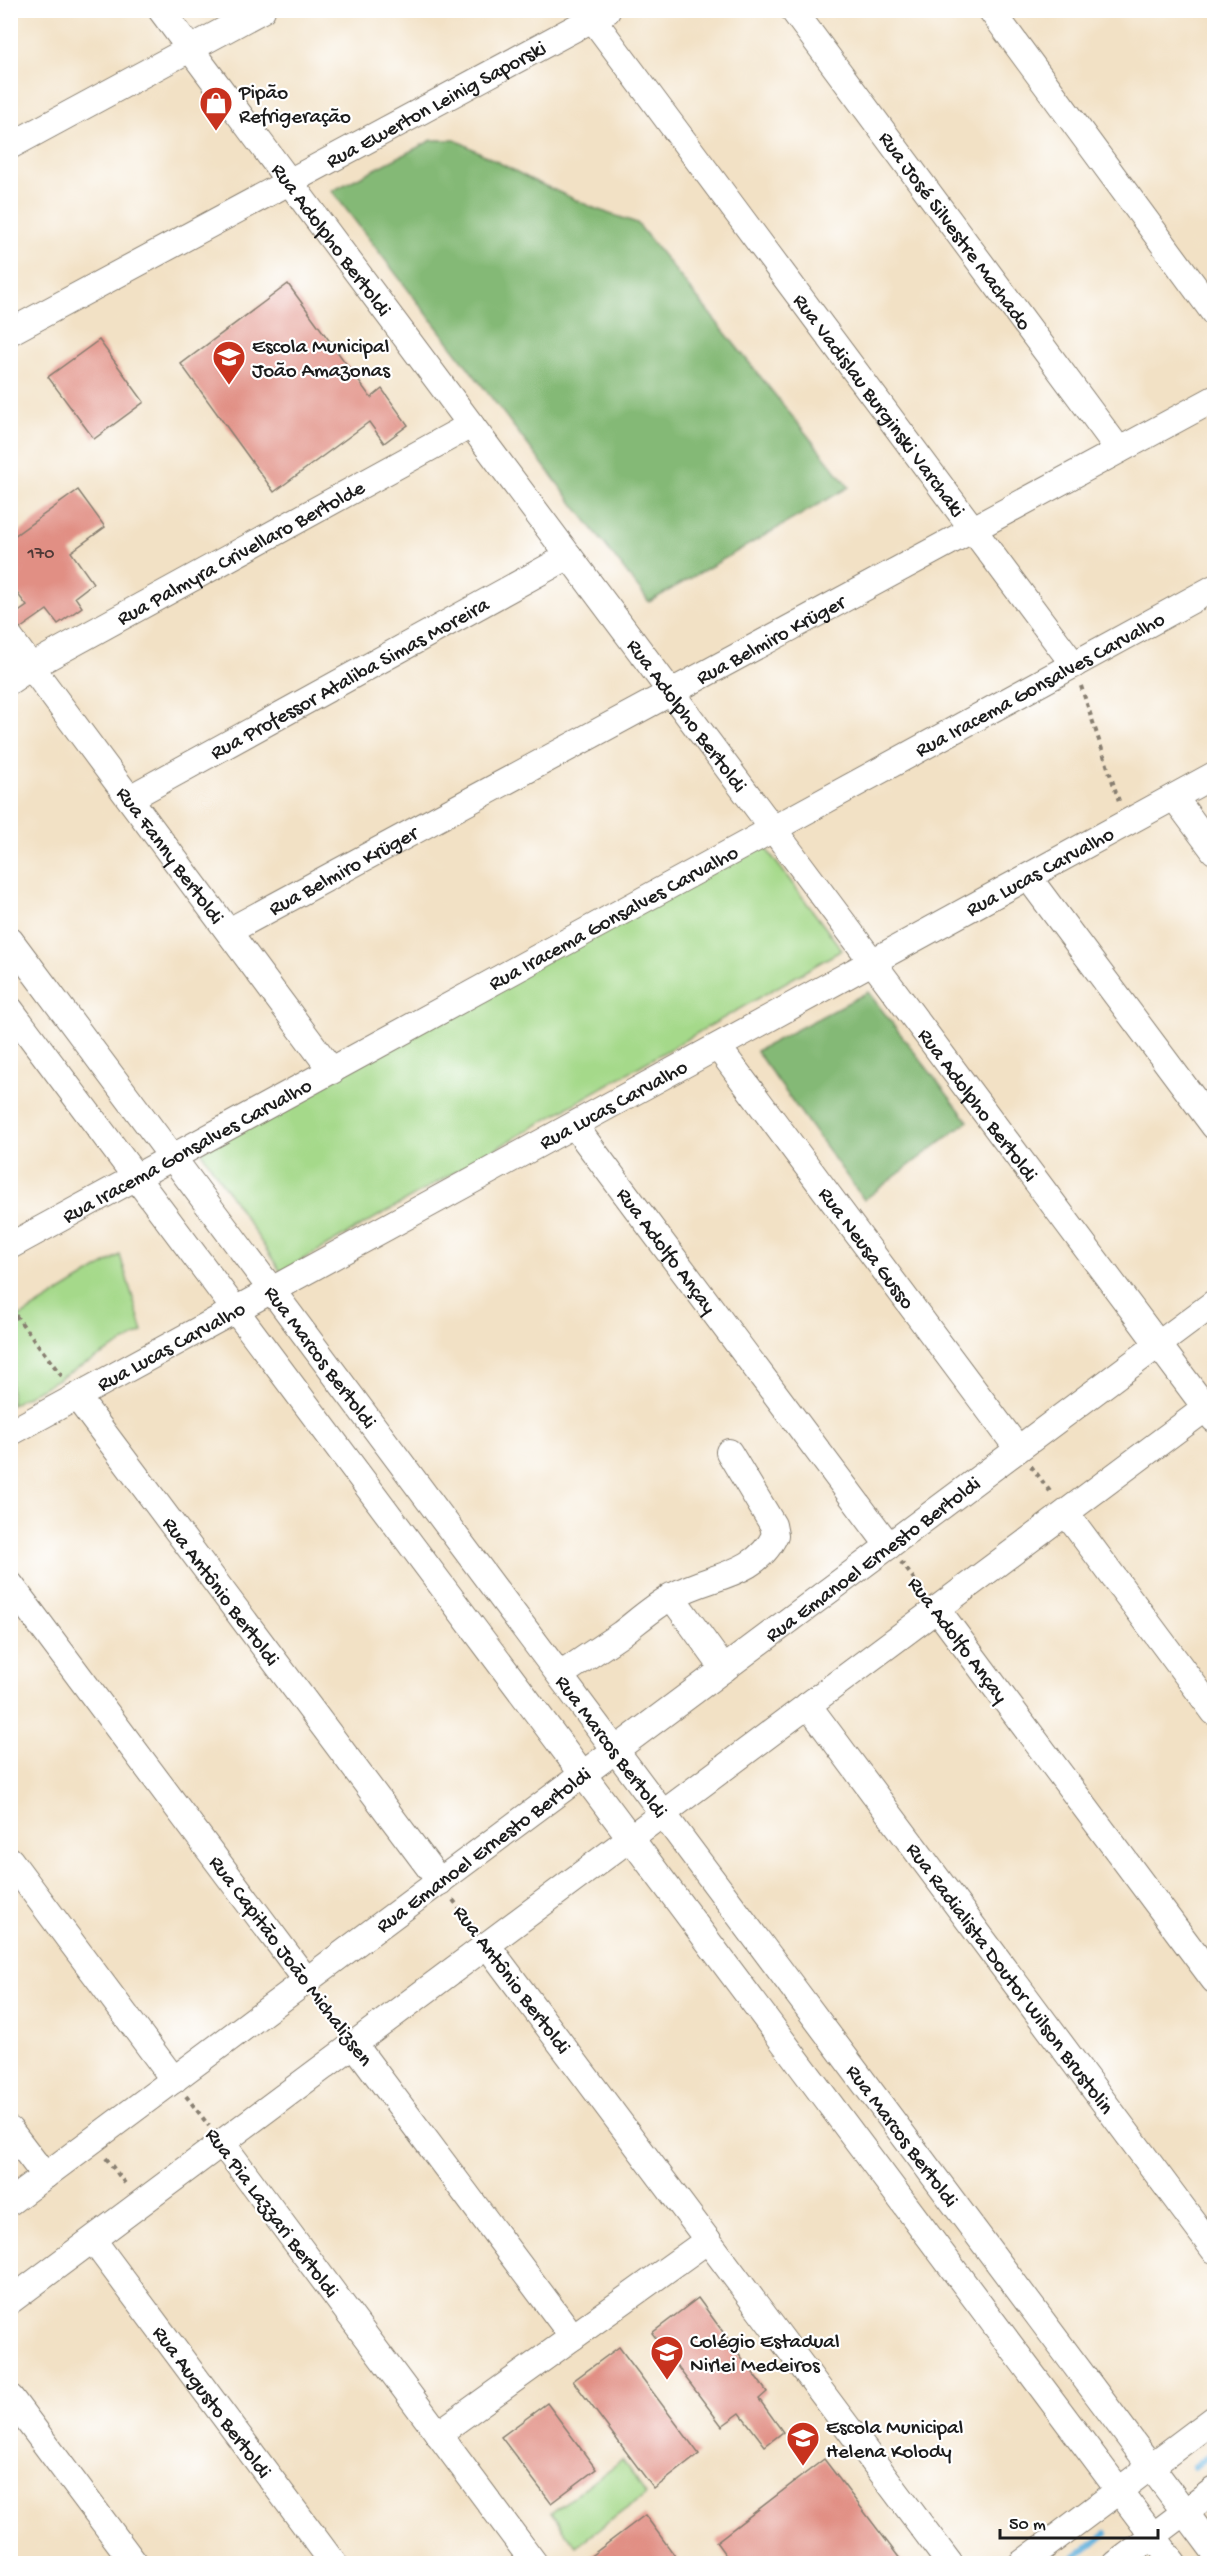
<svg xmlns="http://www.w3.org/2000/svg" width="1225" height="2574" viewBox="0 0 1225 2574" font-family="'Gochi Hand',sans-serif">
<rect width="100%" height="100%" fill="#fff"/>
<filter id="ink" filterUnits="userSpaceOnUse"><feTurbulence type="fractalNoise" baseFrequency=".0167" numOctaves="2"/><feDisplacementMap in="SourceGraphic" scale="12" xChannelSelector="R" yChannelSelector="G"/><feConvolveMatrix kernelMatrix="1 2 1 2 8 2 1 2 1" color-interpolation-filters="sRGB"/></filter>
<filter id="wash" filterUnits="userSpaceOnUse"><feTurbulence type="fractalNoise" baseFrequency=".008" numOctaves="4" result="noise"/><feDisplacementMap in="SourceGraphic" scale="24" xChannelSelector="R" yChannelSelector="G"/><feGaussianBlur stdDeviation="1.35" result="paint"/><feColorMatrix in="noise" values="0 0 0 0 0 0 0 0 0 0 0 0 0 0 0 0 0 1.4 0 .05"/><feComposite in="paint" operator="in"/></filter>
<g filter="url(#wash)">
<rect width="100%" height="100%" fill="#f2e1c5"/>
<path fill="#a5d98a" stroke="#607a53" stroke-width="1.5" d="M759,839L842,950L281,1272L201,1151Z
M120,1255L143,1332L11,1405V1302L20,1317Z
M622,2460L646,2494L576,2546L551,2513Z"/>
<path fill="#84b976" stroke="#506a49" stroke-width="1.5" d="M432,140H456L532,180L596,209L637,223L849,487L649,602L332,191Z
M868,992L968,1121L864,1200L756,1051Z"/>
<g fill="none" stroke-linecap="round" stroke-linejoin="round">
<path stroke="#60b0db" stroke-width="6" d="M1194,2467L1214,2452
M1066,2564L1106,2534"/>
</g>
<g id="blocks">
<path fill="#e18f84" d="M288,284L371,398L382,389L408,425L384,443L369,422L274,492L181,364Z
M99,340L144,402L94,439L48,377Z
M78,490L105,527L71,552L93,583L75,597L82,607L58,624L47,610L21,628L10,623V618L27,606L10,584V539Z
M698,2298L767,2392L759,2399L783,2432L765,2446L740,2413L722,2426L652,2333Z
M619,2347L699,2454L654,2489L573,2381Z
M547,2403L596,2469L551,2503L501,2437Z
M824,2459L904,2564H732L716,2542Z
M645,2515L681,2564H580Z"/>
</g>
</g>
<g filter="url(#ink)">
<use href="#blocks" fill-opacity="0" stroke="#877e70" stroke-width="1.5"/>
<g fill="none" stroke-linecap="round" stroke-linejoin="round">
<g stroke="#877e70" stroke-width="28">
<g id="minor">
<path id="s1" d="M161,10L1214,1419"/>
<path id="s2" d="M586,10L1074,665"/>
<path id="s3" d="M793,10L1119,450"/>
<path d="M991,10L1214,313"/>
<path d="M10,146L262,10"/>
<path id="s4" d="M10,332L607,11"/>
<path id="s5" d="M10,638L332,1071"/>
<path id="s6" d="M10,681L32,666L471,425"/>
<path d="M1174,797L1214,851"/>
<path id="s7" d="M130,798L569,556"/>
<path d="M1028,877L1214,1126"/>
<path id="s8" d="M229,931L1214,399"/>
<path id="s9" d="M10,940L1214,2551"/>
<path d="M10,1009L1174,2564"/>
<path id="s10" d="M718,1047L1018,1449"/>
<path id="s11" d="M574,1125L889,1546"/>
<path id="s12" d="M10,1246L1214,588"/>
<path id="s13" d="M77,1397L440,1882"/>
<path id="s14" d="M10,1433L1214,775"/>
<path d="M1066,1513L1214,1712"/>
<path d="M10,1584L307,1981"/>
<path d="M671,1596L724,1669"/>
<path d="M937,1609L1214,1980"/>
<path d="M561,1675C580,1661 601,1648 621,1634C638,1621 654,1606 673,1596C708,1575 756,1577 775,1535L773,1525L729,1452"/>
<path id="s15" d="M808,1705L1214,2250"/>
<path d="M10,1860L174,2080"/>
<path d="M487,1945L950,2564"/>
<path d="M354,2044L573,2337"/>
<path d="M10,2130L45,2176"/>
<path d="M222,2143L535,2564"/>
<path id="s16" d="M10,2202L1214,1303"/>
<path id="s17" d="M93,2240L334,2564"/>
<path d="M10,2301L1214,1402"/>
<path d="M10,2397L135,2564"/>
<path d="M438,2434L708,2240"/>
<path d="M1021,2564L1214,2419"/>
<path d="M1116,2564L1214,2490"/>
</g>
</g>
<path stroke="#877e70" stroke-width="4" stroke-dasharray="4.5 4.5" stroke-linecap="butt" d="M1081,686L1119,801
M10,1308L64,1379
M1031,1466L1052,1494
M901,1562L924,1592
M453,1900L474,1927
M320,1999L341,2027
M186,2096L209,2126
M106,2158L127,2186"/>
<use href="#minor" stroke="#fff" stroke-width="26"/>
</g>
</g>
<defs>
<g id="shop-pin" transform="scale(1.725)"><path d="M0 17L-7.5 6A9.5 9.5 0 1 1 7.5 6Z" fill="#c8321e" stroke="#fff"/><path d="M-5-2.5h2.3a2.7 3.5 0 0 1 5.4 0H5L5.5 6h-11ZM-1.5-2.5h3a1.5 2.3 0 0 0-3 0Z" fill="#fff"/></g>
<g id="school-pin" transform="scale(1.725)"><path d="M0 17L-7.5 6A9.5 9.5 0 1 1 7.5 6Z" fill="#c8321e" stroke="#fff"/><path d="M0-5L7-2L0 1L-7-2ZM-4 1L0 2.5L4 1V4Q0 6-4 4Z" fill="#fff"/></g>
</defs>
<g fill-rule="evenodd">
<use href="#shop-pin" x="216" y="103"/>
<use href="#school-pin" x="229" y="357"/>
<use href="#school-pin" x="667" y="2352"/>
<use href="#school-pin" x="803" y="2438"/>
</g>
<g text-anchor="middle" stroke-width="4.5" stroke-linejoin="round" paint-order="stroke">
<g font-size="18" fill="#4d3936">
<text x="41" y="558">170</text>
</g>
<g font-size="21" fill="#1c1c1c" stroke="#fff" text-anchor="start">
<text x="239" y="98">Pipão<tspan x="239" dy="24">Refrigeração</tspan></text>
<text x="252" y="352">Escola Municipal<tspan x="252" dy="24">João Amazonas</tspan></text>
<text x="690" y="2347">Colégio Estadual<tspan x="690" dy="24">Nirlei Medeiros</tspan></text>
<text x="826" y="2433">Escola Municipal<tspan x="826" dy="24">Helena Kolody</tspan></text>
</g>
<g font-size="21" fill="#1c1c1c" stroke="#fff">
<text dy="7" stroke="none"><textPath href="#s4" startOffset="483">Rua Ewerton Leinig Saporski</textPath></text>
<text dy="7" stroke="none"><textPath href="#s3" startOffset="274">Rua José Silvestre Machado</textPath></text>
<text dy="7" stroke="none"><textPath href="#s1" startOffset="286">Rua Adolpho Bertoldi</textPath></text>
<text dy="7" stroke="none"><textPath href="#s2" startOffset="492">Rua Vadislau Burginski Varchaki</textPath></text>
<text dy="7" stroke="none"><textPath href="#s6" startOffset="264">Rua Palmyra Crivellaro Bertolde</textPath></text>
<text dy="7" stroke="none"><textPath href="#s8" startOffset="615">Rua Belmiro Krüger</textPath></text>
<text dy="7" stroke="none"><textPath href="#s7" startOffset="250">Rua Professor Ataliba Simas Moreira</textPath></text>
<text dy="7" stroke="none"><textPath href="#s12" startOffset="1173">Rua Iracema Gonsalves Carvalho</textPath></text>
<text dy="7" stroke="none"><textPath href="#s1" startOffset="880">Rua Adolpho Bertoldi</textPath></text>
<text dy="7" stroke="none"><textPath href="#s5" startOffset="270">Rua Fanny Bertoldi</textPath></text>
<text dy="7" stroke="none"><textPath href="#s8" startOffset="129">Rua Belmiro Krüger</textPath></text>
<text dy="7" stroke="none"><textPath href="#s14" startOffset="1173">Rua Lucas Carvalho</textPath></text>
<text dy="7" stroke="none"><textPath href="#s12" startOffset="687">Rua Iracema Gonsalves Carvalho</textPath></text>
<text dy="7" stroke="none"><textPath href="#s14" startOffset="687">Rua Lucas Carvalho</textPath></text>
<text dy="7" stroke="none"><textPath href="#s1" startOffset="1366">Rua Adolpho Bertoldi</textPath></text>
<text dy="7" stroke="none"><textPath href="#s12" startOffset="201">Rua Iracema Gonsalves Carvalho</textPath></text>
<text dy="7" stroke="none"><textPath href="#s10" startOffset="250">Rua Neusa Gusso</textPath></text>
<text dy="7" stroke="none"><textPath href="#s11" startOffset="156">Rua Adolfo Ançay</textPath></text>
<text dy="7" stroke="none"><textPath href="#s14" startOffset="183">Rua Lucas Carvalho</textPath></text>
<text dy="7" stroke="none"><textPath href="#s9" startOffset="520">Rua Marcos Bertoldi</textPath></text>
<text dy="7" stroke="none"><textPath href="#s16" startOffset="1076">Rua Emanoel Ernesto Bertoldi</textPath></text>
<text dy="7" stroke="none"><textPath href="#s13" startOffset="242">Rua Antônio Bertoldi</textPath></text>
<text transform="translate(959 1639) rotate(53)" y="7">Rua Adolfo Ançay</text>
<text dy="7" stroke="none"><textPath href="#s9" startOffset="1006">Rua Marcos Bertoldi</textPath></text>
<text dy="7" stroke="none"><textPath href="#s16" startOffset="590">Rua Emanoel Ernesto Bertoldi</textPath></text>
<text transform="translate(292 1960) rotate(53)" y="7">Rua Capitão João Michalizsen</text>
<text dy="7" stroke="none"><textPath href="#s15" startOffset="340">Rua Radialista Doutor Wilson Brustolin</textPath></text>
<text transform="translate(513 1979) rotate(53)" y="7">Rua Antônio Bertoldi</text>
<text dy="7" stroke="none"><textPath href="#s9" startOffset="1492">Rua Marcos Bertoldi</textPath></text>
<text transform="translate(273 2212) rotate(53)" y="7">Rua Pia Lazzari Bertoldi</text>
<text dy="7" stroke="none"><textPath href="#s17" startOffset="201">Rua Augusto Bertoldi</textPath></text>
</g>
</g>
<rect width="1225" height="2574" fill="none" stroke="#fff" stroke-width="36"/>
<path d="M1000 2529v9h158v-9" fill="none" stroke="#1c1c1c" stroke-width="3"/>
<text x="1009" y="2529" font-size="18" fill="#1c1c1c" stroke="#ffffff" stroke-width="4.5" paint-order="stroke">50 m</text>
</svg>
